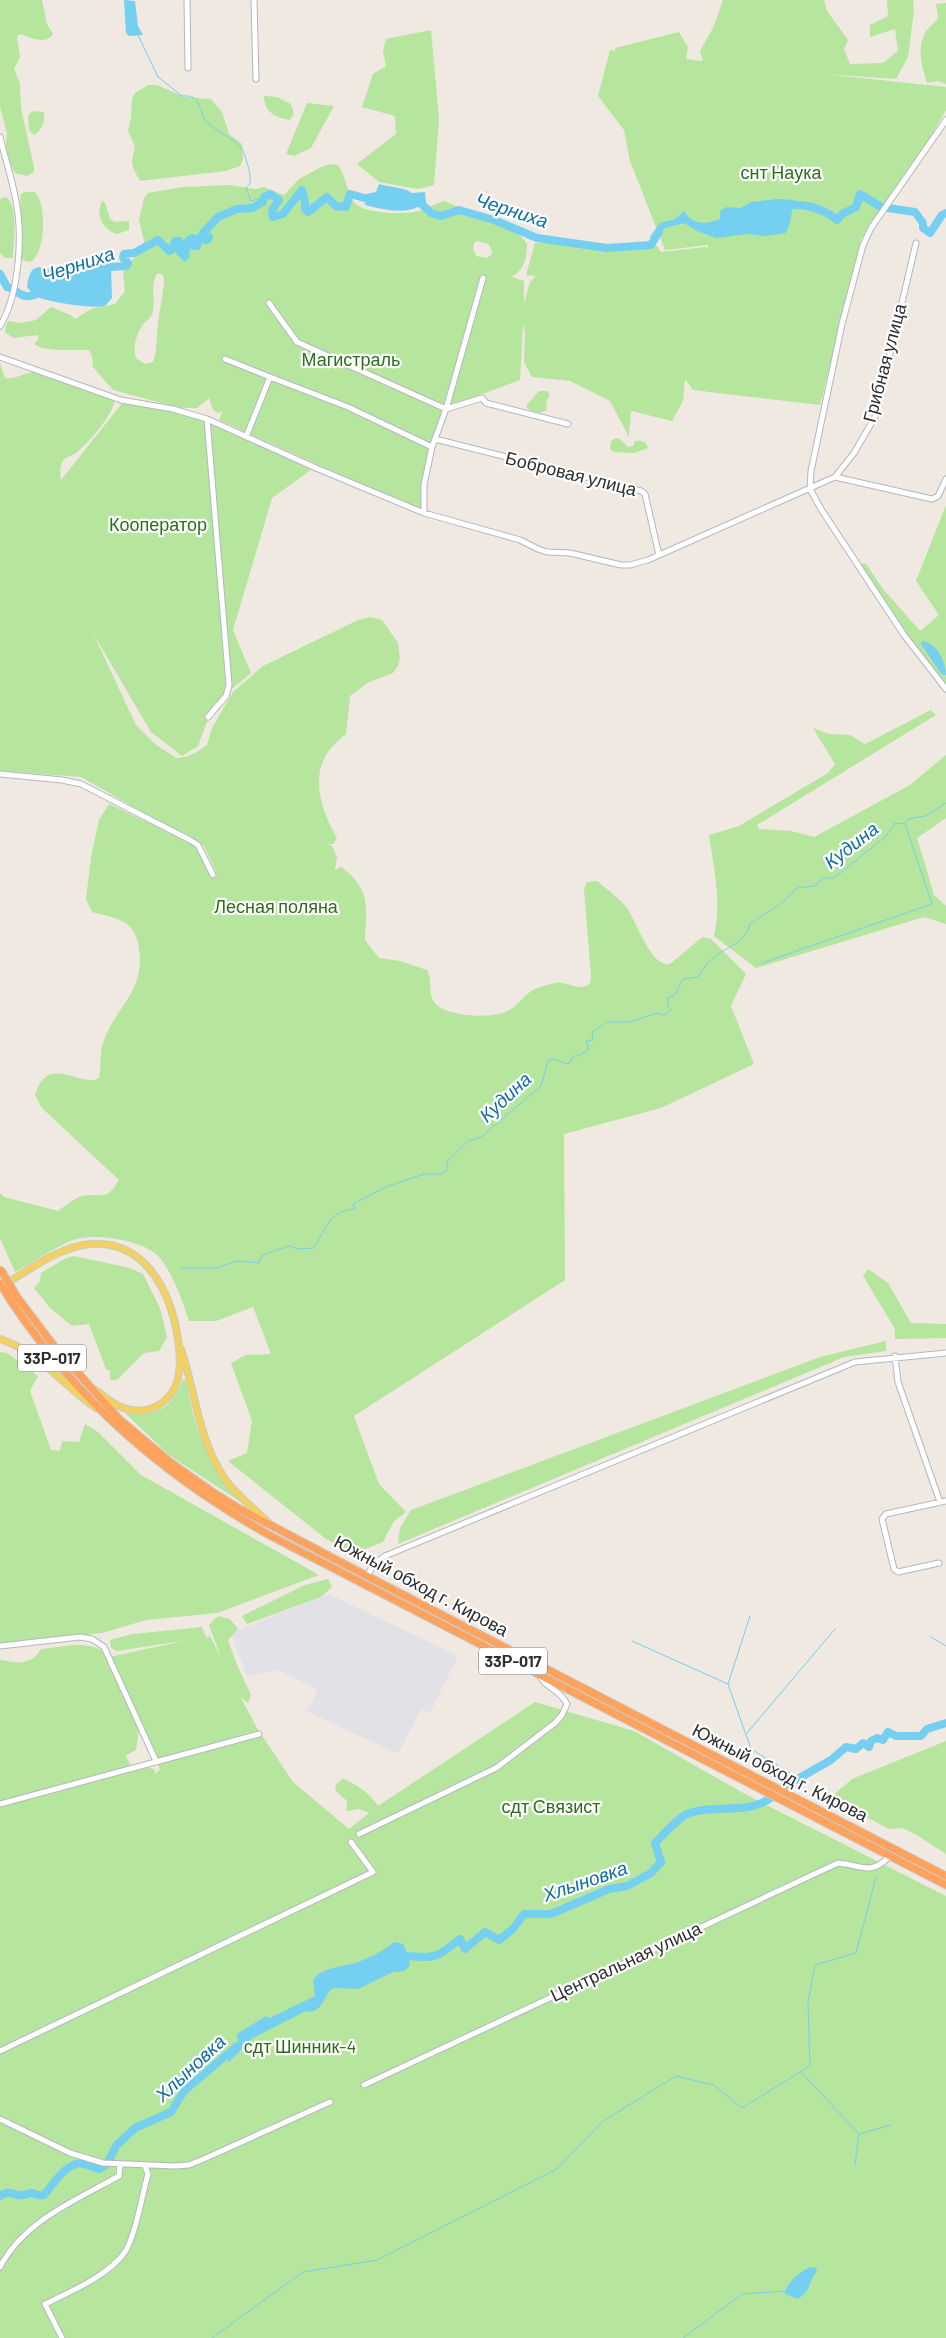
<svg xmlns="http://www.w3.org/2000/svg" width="946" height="2338" viewBox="0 0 946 2338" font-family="Barlow,sans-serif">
<rect width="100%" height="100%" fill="#efe9e1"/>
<path fill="#e3e1e8" d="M329,1594L458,1656L430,1713L421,1709L398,1754L307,1711L318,1690L278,1670L247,1676L231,1633Z"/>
<path fill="#b6e59e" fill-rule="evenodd" d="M0,0H42L47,24L53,34C46,45 31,38 21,34L17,36L20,57L14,69L20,84L21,108L34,167V172L27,176L15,173L9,161L6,146L7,133L0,107Z
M723,0H824L827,11L848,40L844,49L850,64L883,63L898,51L895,29L870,37V25L888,16L887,0H913L914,10L908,57L896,79L824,74L946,87V110L916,162L861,239L820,405L693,390L685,379L683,401L672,421L631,411L629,437L610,401L570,381L532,377L524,362L525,333L523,324L520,380L450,406L436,445L421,511L219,420L222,411L218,413L213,410L209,398L197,408H180L113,390L93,367L92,356L89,350H58L41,348L34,344L39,338L37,335L13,338L5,332L6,325L8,321L21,323L36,320L51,307L71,315L75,319L91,309L115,304L125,291L123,272L143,247L144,241L139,220L144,198L148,193L183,187L229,185L255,189L264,187L284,195L299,179L323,166L332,164L338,165C346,176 346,189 353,201C361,214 405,215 419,211C428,209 435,203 444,201C474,215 507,215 527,244C527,258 524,271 511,277L524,281V303L530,282L536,276L526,275L535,243H557L614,251L657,246L661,252L706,247L708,249V245L665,250L630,161L624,130L598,96L610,50L615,51V48L679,32L688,47L686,59L703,61L700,51L713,28ZM477,241L488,244L492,250L491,255L487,258L476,256L473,248L474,243ZM160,273L164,277C164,293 160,307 158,323C156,336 158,349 153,362L145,364L136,358C132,347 137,332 144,323C145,323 150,318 150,318C159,305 148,287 157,274Z
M946,3V84L938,81L927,83C922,66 915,45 928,29C931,25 935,23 938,18L936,4Z
M431,30L439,119L434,185L418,189L379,182L357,164L396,134L395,116L362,107L373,74L386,66L383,51L386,39Z
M148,85H157L185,97L211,99L222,112L229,134L242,144L243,160L240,166L226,171L140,181L133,168L132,161L135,146L128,131L131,118L132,99L135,93Z
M264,96L277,97L291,104L294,114L290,120C276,117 264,113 264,96Z
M307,103L334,106L311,148L294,156L286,154Z
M38,111L44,113C45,122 42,130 34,135L29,130L28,116L31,112Z
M25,192H35C47,203 46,255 30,262L22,260C23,248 19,199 21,194Z
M6,197C19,205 13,244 13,258H5L0,253V199Z
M102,201L105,202L110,219L115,222L129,221V230L117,234C103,229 95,216 102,201Z
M0,363L5,378C16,380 27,371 39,371L114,400C116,412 86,445 76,453C72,456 66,456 63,461C59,467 60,474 61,480L123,402L167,408L213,424L311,470L272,498L233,630L251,673L213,705L198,746L182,756L151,732L93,633L136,725L155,744L176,758L186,757L197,752L207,745L212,728L233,692L263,666L358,620L370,617L382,620L398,643L400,659L398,666L393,673L369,682L350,696L346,734C338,741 330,747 325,757C311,783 324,815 337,838L333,844H328L332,846L337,857L335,870L341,867C372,890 366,907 365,940L379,958L400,961L427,970C433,980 427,993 435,1003C446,1017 493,1019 508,1011C518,1006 525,993 535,989C541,987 554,982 561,983C573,984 578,991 590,984L591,976L584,889L587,882L597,881C606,889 618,897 626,907C635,917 650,967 669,964C673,963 695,942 703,937L711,939L746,974L731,1006L754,1064L661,1108L564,1134L565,1280L354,1416L379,1484L406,1512L394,1521L383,1542L353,1554L326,1539L228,1461L247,1453L252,1421L231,1363L246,1355L271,1354L253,1307L216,1321H189C182,1300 174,1276 160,1258C146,1240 93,1232 73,1240C53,1248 34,1262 15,1272L0,1238V1193L4,1197L58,1211C64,1207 74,1198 82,1196C101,1192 106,1203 119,1180L42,1108L35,1095C48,1052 81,1089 99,1078C102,1066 99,1054 103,1043C116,1005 145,994 139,948C135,919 117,919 92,912L86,899L91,857L99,820L109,804L194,844L211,876L216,872L204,846L192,837L169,827L81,777L0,771Z
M539,391H547L550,394L546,402L547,410C541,414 530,413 526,406Z
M616,438L620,439L628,447L633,446L635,441C641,440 646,441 648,448L635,453L614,452L610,449L611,441Z
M946,505V684L898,623L860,563L866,564L883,589L920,631L939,615L916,581Z
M931,710L936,715L757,825L759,829L791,831L814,837L910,785L946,755V818L917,838L934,895L946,906V924L924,917L756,968L714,936C722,903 714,868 709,835L739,826L828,773L835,764L813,728L829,734L850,735L865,744Z
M74,1256L130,1268L143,1274L160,1308L167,1337L159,1351L144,1353L117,1380H110V1371L106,1369L89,1324L72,1326L50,1308L34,1288L40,1281L41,1273L66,1258Z
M868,1269L888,1283L911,1323L946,1324V1338L895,1339V1329L863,1276Z
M886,1341V1351L844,1357L398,1544L400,1528L411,1510L820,1357Z
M0,1352L7,1353L38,1376L30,1391L51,1450L60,1451L62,1441L79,1442L85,1424L98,1432L141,1475L319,1575L217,1613L146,1620L102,1633L0,1645Z
M183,1379L186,1381C196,1433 207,1469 247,1506L169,1455L125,1413C155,1417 173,1409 183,1379Z
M328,1579L332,1587L321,1597L247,1624L242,1616L305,1585Z
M218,1616L230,1619L238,1629L228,1640L237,1665L251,1695L248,1703L240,1696L257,1728L293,1782L349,1829L369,1813L359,1809L346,1811L347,1801L336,1791L335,1786L342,1779C352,1780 374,1797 378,1806L535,1702L634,1731L745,1794L946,1896V2338H0V1660C18,1663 31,1666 41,1649C61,1647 89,1639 105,1653L139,1729L136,1750L125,1756L134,1769C142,1766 147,1766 155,1770V1774L160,1769L156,1761L109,1657L188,1640L117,1651L111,1648L110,1640L133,1634L202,1627L206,1637L210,1636L221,1658L209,1625Z
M946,1741V1854L915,1834L902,1828L889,1829L830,1798L852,1779Z"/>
<path fill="#75cff0" d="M124,0L135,1L138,26L143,35L129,36L126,33Z
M379,184C391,188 402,186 412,193L425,192L426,202C410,216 384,210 365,205L366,194L376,192Z
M777,199L794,200L790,222L786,233L765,236L749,234L716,238L697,231L684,223L665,228L654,239L650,237L660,223L675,219L684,211C692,225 706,225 720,219V211L727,207L741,208L751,202Z
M93,261H103L111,267L112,298L105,306C94,309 46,302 35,296C32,294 30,291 27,287C29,274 31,263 48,269Z
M922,641C937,643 946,662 946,675H942L921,644Z
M394,1942L403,1944L410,1959L409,1967L404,1971L393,1972L358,1989L334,1988L330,1990L320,2007L314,2011L304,2012L253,2038L228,2063V2050L238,2042L237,2034L266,2016L270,2018L315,1996L313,1981C319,1966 350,1967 363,1960C373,1956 386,1949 394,1942Z
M810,2267L816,2268L817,2271C808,2282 812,2290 798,2299L785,2294C787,2281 799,2273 810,2267Z"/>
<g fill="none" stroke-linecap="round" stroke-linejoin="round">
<path stroke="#75cff0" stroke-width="1" d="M138,35L158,77L182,96C204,94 197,113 208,123C218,132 231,137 240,146C244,150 252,176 250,182C250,184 248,186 246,188L251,201L264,197
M762,963L932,904L905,824
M181,1268H216L237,1261L259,1263L262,1255L289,1246L298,1249L313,1248C327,1230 327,1211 355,1209L353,1204L386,1187L424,1174H441L447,1170V1162L468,1141L481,1137L541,1086L548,1061L553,1059L569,1064L573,1056H578L589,1049L586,1041L593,1040L592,1032L607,1022H630L657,1013L664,1015L671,1010L667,1006L669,997L674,996L683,979L698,977C702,971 707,963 713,958C727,946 745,944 750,924L783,902L797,888L815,886L824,878H834L886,836L895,823L905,824L908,819L925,816L946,803
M931,1637L946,1646
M632,1641L728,1684L751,1749L798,1778
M728,1684L750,1616
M747,1733L835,1629
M802,2073L859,2134L891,2125
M855,2165L859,2134
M212,2338L303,2272L377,2260L557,2169L603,2121L676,2076L714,2085L742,2108L810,2066L808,2002L815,1965L856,1953L876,1877
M683,2338L742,2294L785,2291"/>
<path stroke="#75cff0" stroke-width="8" d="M415,198L431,213L441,216L459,210L494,220L537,238L607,248L651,245L659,232
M785,207C801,201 824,209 837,220L842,214L856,207L860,194L881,207
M888,208L915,212L923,223V228L930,233L942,215L946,213
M102,270L111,267L126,266L128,263L123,258L124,254L134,253L158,240L169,251L172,250L175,241H179L180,252L185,257L187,243L190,239L193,238L194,246H197L199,238L207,240L209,237L203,233L218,217L237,209L252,208L263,202L264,197L270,194L279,200L272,210L273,217L283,214L302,190L305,202V209L308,212L327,197L336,206L346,207L350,194L368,199L374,198
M0,274L7,287L10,288
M17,292C26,299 31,296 42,292
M787,1785L831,1760L846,1747L856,1749L863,1743L869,1747L871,1741L877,1738L883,1740L888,1732L896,1736H921L927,1729L946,1723
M399,1957C408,1955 415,1957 424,1957C439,1958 448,1948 460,1939L465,1949L485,1932L499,1940L513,1929L524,1914H551L609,1889L627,1886L651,1873L661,1862L655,1843C663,1835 678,1818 687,1814C714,1803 747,1816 772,1797
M108,2162L116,2146L135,2128L171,2112L184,2091L236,2047
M0,2196C10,2188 14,2197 24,2195C29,2194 26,2193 32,2193C37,2194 38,2197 44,2195C53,2185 67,2160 84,2164C89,2165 94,2168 99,2169L106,2165"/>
<g stroke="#b4b7c1" stroke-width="7">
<path id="minor" d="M187,0L188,68
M254,0L256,79
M946,120L871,228L863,245L842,324L811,471L810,489L821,509L904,635L946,689
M0,137C5,158 12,179 16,201C23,237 19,295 0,326
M269,303L297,342L446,409L482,398L486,403L568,424
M0,357L121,400L173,409L207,419L316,468L424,513L520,540L538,549L547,552L570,553L621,565H630L648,560L835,477L854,453L875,417L916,243
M225,359L270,377
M207,419L229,685L226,696L208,717
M246,437L270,377L348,407L432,447L446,409L483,278
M435,439L641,491L645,494L659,555
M835,477L932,499L938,496L946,479
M424,513V485L432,447
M0,774L62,780L81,784L190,840L198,845L213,875
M895,1356L898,1382L940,1502
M939,1563L898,1572L894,1569L882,1519L886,1514L946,1501
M367,1576L374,1564L385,1556L855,1362L946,1353
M0,1646L80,1637L92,1639L104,1647L156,1761
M0,1804L259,1734
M359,1834L496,1768L555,1723L562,1715L567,1704C560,1689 544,1688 539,1674
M0,2051L373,1872L351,1842
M364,2085L838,1863C861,1865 870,1876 889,1857
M0,2119L70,2153L103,2163L175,2166L189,2165L206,2158L330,2102
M0,2267C24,2221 76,2200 119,2176L120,2165
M62,2338L45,2304C70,2292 109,2275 125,2252C136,2234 142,2195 148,2174L145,2166"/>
</g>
<g stroke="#c9c9c9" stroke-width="8">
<path id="major" d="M5,1284C31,1269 59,1247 90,1244C141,1240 167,1284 176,1328C181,1354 186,1391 157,1406C147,1411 135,1412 124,1408C113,1405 105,1396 95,1390
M0,1339C38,1351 64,1386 96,1408
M181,1349C196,1394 198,1439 225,1479C237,1496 255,1509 269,1523"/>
</g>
<g stroke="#c9c9c9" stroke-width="9">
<path id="highway" d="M17,1297L54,1346L119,1419L170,1462L214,1493L240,1509L367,1576L946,1876
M11,1301C80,1404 164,1476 271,1536L946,1885"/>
</g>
<use href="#minor" stroke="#fff" stroke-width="5"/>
<use href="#major" stroke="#f2d163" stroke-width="6"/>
<use href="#highway" stroke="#ffa35c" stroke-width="7"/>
<g stroke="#c9c9c9" stroke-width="9" stroke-linecap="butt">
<path id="highway-bridge" d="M1,1270L17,1297
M0,1283L11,1301"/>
</g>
<use href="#highway-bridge" stroke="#ffa35c" stroke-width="7"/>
</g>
<g text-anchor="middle" stroke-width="4.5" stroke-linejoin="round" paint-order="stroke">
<g fill="#fff" stroke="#6d6d6d" stroke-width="1">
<rect x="18" y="1344.5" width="68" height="27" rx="4"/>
<rect x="479" y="1647.5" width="68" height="27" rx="4"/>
</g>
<g font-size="16" font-weight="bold" fill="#2e2e2e">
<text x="52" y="1364">33Р-017</text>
<text x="513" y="1667">33Р-017</text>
</g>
<g font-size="18" fill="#2c6e1b" stroke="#fff">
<text x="781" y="179">снт Наука</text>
<text x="351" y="366">Магистраль</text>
<text x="158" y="531">Кооператор</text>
<text x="276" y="913">Лесная поляна</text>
<text x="551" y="1813">сдт Связист</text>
<text x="300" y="2053">сдт Шинник-4</text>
</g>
<g font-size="18" fill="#2e2e2e" stroke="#fff">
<text transform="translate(885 363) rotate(-75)" y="6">Грибная улица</text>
<text transform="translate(571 474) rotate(14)" y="6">Бобровая улица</text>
<text transform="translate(421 1586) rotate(28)" y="6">Южный обход г. Кирова</text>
<text transform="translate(780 1773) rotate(27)" y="6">Южный обход г. Кирова</text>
<text transform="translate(626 1962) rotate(-25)" y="6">Центральная улица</text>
</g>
<g font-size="19" font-style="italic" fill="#0d6fa3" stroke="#fff">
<text transform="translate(512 210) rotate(18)" y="7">Черниха</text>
<text transform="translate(78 264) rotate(-18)" y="7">Черниха</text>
<text transform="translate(851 845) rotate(-38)" y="7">Кудина</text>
<text transform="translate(505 1097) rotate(-43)" y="7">Кудина</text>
<text transform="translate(585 1881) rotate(-19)" y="7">Хлыновка</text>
<text transform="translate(190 2068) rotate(-43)" y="7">Хлыновка</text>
</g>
</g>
</svg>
